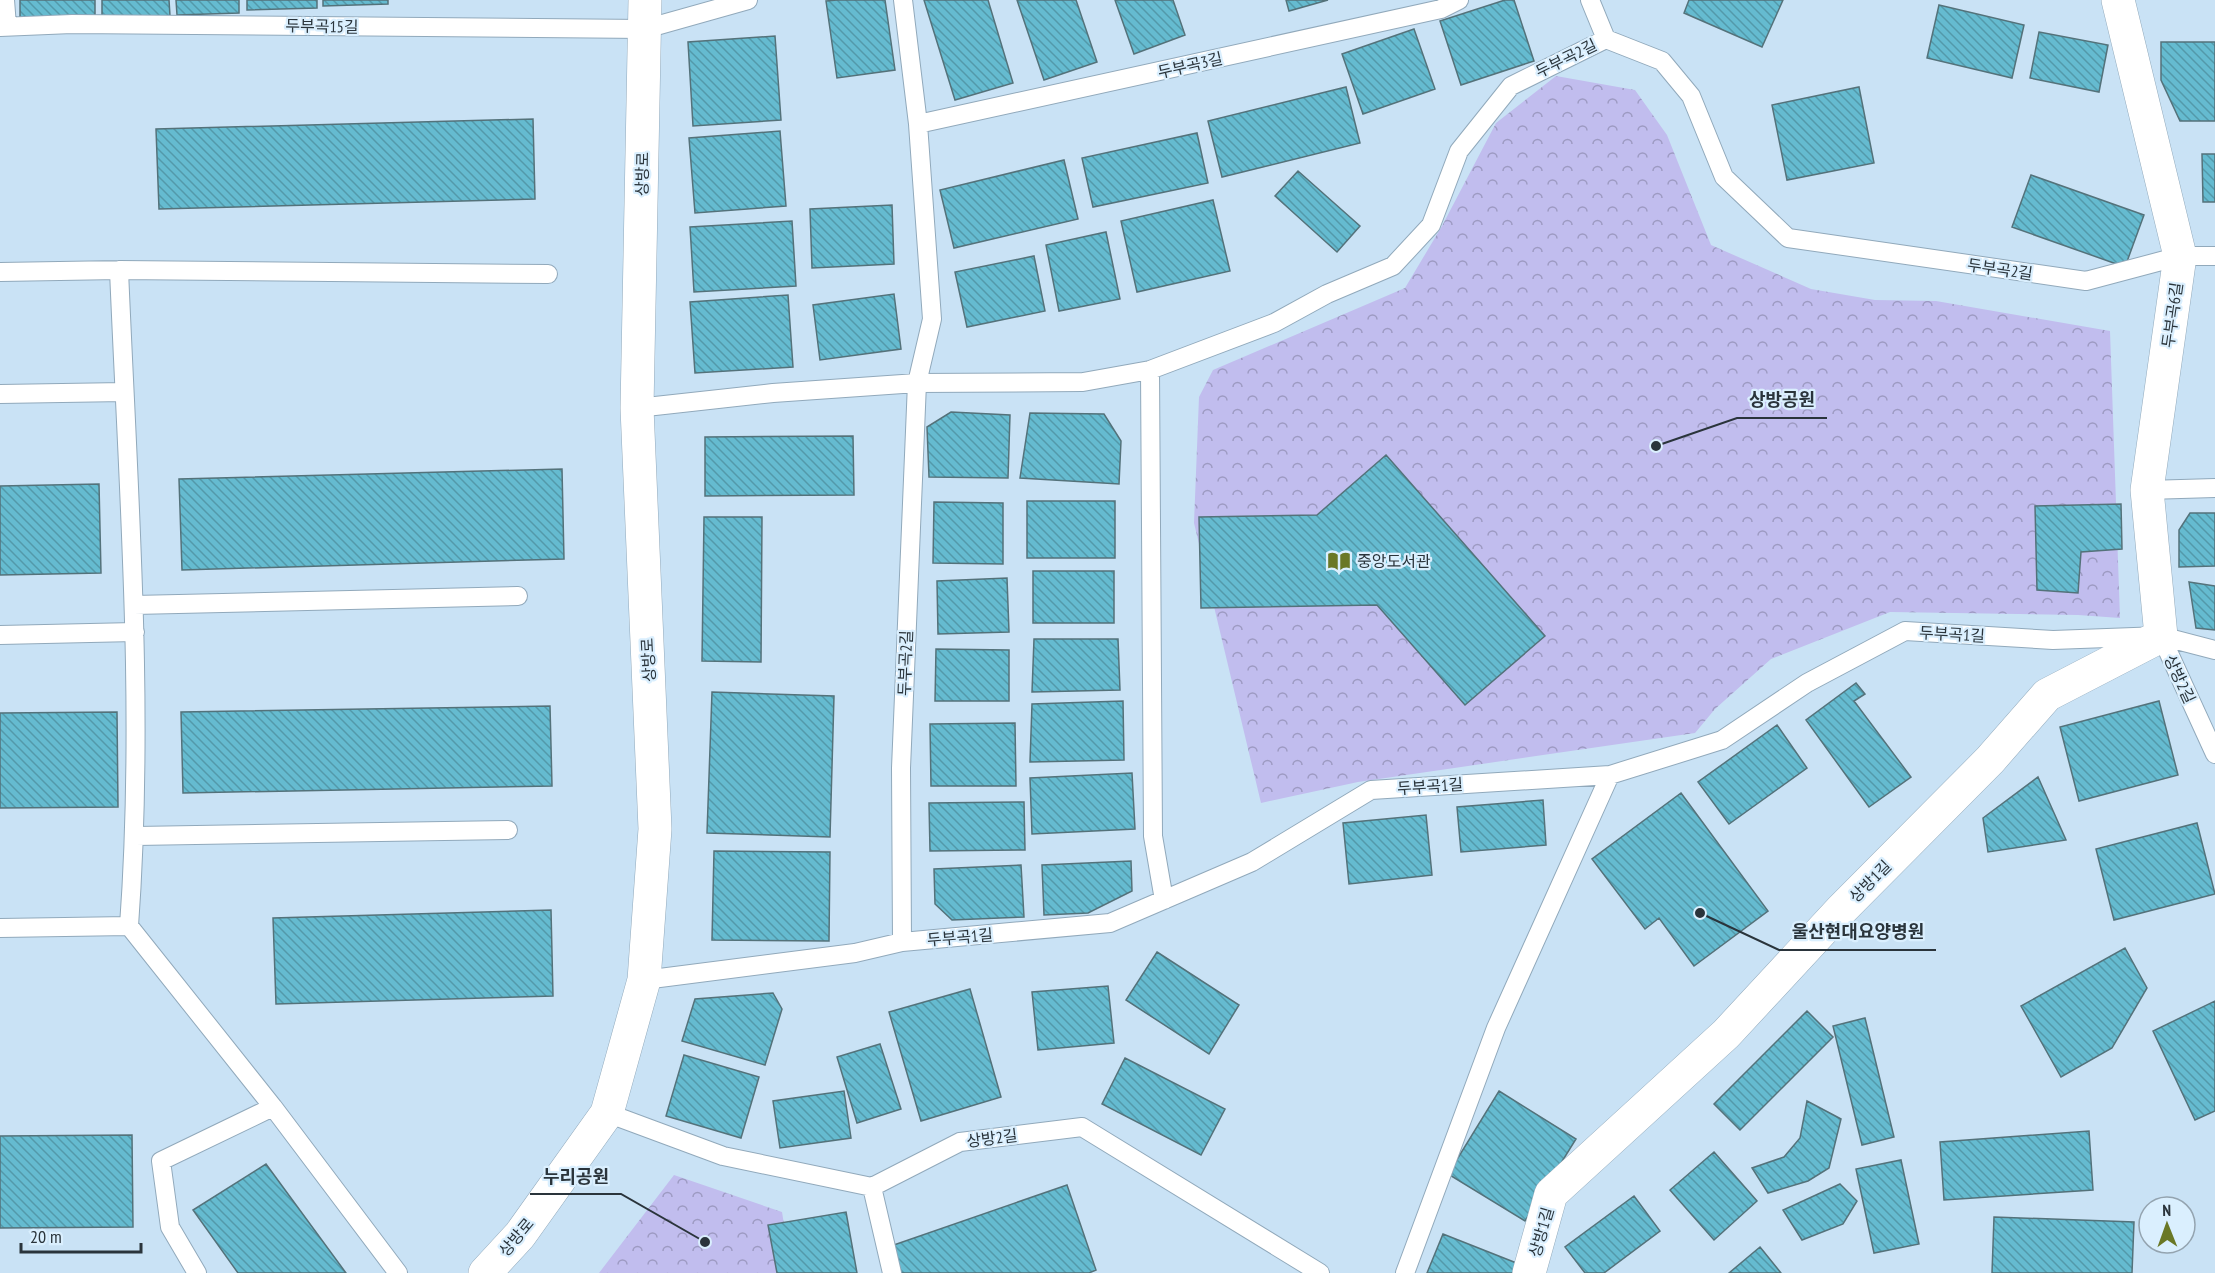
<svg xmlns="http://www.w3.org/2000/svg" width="2215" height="1273" viewBox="0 0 2215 1273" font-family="'PT Sans Narrow','Noto Sans KR',sans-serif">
<defs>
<pattern id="park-crowns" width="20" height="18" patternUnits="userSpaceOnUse" patternTransform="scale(1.5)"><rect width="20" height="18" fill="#c1bdee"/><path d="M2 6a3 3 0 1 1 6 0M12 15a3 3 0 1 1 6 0" fill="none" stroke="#9d9ac2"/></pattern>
<pattern id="building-back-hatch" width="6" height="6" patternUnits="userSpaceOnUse" patternTransform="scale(1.5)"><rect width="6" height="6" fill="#65bbd0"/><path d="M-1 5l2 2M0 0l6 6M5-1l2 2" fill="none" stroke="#5399aa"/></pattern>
</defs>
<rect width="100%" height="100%" fill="#c9e2f5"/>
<path fill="url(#park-crowns)" d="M1556,76L1635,90L1667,135L1711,245L1811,289L1875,300L1936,301L2110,331L2120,618L2078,615L1890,612L1771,659L1715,709L1695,733L1358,782L1261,803L1194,523L1199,397L1213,370L1405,288L1442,226L1496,123Z
M674,1175L782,1212L792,1273H599Z"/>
<path fill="url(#building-back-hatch)" stroke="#54727a" stroke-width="1.5" d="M20,0H95V16L20,19Z
M102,0H169L170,16L102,17Z
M176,0H239V13L177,15Z
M247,0H317V8L247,10Z
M323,0H388V4L323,6Z
M837,0H885L895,70L837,78L826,1Z
M924,0H988L1013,83L955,100Z
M1017,0H1076L1097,62L1044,80Z
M1115,0H1173L1185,35L1134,54Z
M1286,0H1328L1289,11Z
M1505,0H1514L1534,61L1461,85L1440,21Z
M1689,0H1783L1762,47L1684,13Z
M1939,5L2024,25L2012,78L1927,58Z
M1414,29L1435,89L1363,114L1342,54Z
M2039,32L2108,45L2099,92L2030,78Z
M775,36L781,120L693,126L688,42Z
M2161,42H2215V121H2180L2161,80Z
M1346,87L1360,143L1222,177L1208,121Z
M1859,87L1874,163L1787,180L1772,105Z
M533,119L535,199L159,209L156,129Z
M780,131L786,206L695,213L689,138Z
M1197,133L1208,183L1093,207L1082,158Z
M2202,154H2215V202H2203Z
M1064,160L1078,219L954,248L940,190Z
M1298,171L1360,226L1337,252L1275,196Z
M2031,175L2144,215L2125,267L2012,227Z
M1213,200L1230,271L1137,292L1121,221Z
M892,205L894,264L812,268L810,209Z
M792,221L796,286L694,292L690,227Z
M1106,232L1120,299L1059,311L1046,245Z
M1034,256L1045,311L967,327L955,272Z
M894,294L901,349L820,360L813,305Z
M788,295L793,367L695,373L690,302Z
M951,412L1010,415L1008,478L929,477L927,427Z
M1030,413L1104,414L1121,441L1119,484L1020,478Z
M853,436L854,495L705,496V437Z
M1386,455L1545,636L1465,705L1377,605L1201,608L1199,517L1317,515Z
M562,469L564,559L182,570L179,479Z
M99,484L101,573L0,575V486Z
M1027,501H1115V558H1027Z
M934,502L1003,503V564L933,563Z
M2121,504L2122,549L2081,552L2078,593L2037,590L2035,506Z
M2190,513H2215V566L2179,567V530Z
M704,517H762L761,662L702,661Z
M1033,571H1114V623H1033Z
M1007,578L1009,632L938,634L937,581Z
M2189,582L2215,586V630L2196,628Z
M1034,639H1118L1120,690L1032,692Z
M936,649L1009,650V701H935Z
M1856,683L1865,694L1854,701L1911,777L1869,807L1806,720Z
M712,692L834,696L830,837L707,833Z
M1123,701L1124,760L1030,762L1032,704Z
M2159,701L2178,775L2079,801L2060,727Z
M550,706L552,786L183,793L181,712Z
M117,712L118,807L0,808V713Z
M1015,723L1016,786H931L930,724Z
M1777,725L1807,768L1729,824L1698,782Z
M1132,773L1135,829L1032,834L1030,778Z
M2038,777L2066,840L1988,852L1983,818Z
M1681,793L1768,911L1694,966L1659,918L1645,929L1592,859Z
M1543,800L1546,845L1461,852L1457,807Z
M1024,802L1025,850L930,851L929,803Z
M1426,815L1432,875L1349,884L1343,823Z
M2197,823L2215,894L2114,920L2096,849Z
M714,851L830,852L829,941L712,940Z
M1131,861L1132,891L1088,913L1044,915L1042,865Z
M1021,865L1024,917L952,920L935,904L934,869Z
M551,910L553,996L276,1004L273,918Z
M2125,948L2147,988L2112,1048L2061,1077L2021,1006Z
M1157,952L1239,1005L1209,1054L1126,1000Z
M1108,986L1114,1043L1038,1050L1032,992Z
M970,989L1001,1097L921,1121L889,1012Z
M773,993L782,1009L765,1065L682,1041L695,999Z
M2215,1001V1111L2195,1120L2153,1031Z
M1807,1011L1833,1037L1740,1130L1714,1104Z
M1865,1018L1894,1137L1862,1145L1833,1026Z
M880,1044L901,1109L857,1123L837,1057Z
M684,1055L759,1077L741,1138L666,1116Z
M1125,1058L1225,1109L1201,1155L1102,1104Z
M844,1091L851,1138L780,1148L773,1101Z
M1499,1091L1576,1139L1525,1221L1448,1174Z
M1807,1101L1841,1119L1829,1168L1808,1181L1768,1193L1752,1168L1784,1157L1800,1138Z
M2089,1131L2093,1190L1944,1200L1940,1142Z
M132,1135L133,1227L0,1228V1136Z
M1714,1152L1757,1201L1714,1240L1670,1190Z
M1901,1160L1919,1244L1874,1253L1856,1169Z
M266,1164L346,1273H238L193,1210Z
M1840,1184L1857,1201L1843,1224L1802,1240L1783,1210Z
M1067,1185L1096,1270L1089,1273H896L888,1247Z
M1634,1196L1660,1231L1604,1273H1585L1565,1247Z
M846,1212L857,1273H777L768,1225Z
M1994,1217L2134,1222L2132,1273H1992Z
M1443,1234L1524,1266L1521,1273H1427Z
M1760,1247L1781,1273H1729Z"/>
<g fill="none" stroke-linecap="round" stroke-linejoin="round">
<g stroke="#91a9bb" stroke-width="20">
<path id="lane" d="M5,0L7,26
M1590,0L1606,39
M0,27L72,24L645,29L748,0
M918,124L1441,9L1459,0
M119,270C128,488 145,707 129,926
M0,272L119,270L548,274
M1150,370L1153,836L1164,900
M0,394L124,392
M637,408L773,393L917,383L1083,382L1150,370L1274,323L1327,294L1393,266L1431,225L1459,151L1511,86L1606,39L1662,61L1691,96L1724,177L1788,238L2086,281L2180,256H2215
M2147,490L2215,488
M134,605L518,596
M0,635L135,632
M2161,636L2215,754
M136,836L508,830
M0,928L129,926L273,1107L398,1273
M902,942L901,768L917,383L932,319L918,124L903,0
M644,980L855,953L902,942L1110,923L1252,862L1371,790L1610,775L1722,740L1807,683L1905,631L2053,640L2161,636L2215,650
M607,1113L723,1156L872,1187L960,1142L1082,1127L1320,1273
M872,1187L892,1273
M197,1273L170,1227L161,1161L273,1107
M1405,1273L1496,1028L1610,775"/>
</g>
<g stroke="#91a9bb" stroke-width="34">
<path id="street" d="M1529,1273L1551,1194L1726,1034L1840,911L1990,760L2047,695L2161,636L2147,490L2180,256L2118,0"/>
</g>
<g stroke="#91a9bb" stroke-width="34">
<path id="secondary" d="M485,1273L520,1235L607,1113L644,980L655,829L637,408L645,0"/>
</g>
<use href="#lane" stroke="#fff" stroke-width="18"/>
<use href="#street" stroke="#fff" stroke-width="33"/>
<use href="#secondary" stroke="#fff" stroke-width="33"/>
</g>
<defs>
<g id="library-bare" transform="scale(1.8)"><path d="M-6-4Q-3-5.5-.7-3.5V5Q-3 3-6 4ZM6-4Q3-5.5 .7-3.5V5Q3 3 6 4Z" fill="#6a7826" stroke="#daeffe" stroke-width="2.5" paint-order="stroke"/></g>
</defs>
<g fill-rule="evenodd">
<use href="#library-bare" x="1339" y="561"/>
</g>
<g text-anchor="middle" stroke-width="4.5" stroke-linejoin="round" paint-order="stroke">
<g font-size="16" fill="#2a343b" stroke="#daeffe">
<text transform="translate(322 26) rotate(1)" y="6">두부곡15길</text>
<text transform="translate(1566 58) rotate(-26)" y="6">두부곡2길</text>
<text transform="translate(1190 65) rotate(-13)" y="6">두부곡3길</text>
<text transform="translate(642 174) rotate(-89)" y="6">상방로</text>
<text transform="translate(2000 269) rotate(8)" y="6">두부곡2길</text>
<text transform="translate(2172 315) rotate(-82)" y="6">두부곡6길</text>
<text transform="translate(1952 634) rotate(3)" y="6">두부곡1길</text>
<text transform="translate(648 660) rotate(-93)" y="6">상방로</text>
<text transform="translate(905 663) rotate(-88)" y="6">두부곡2길</text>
<text transform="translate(2180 679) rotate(65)" y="6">상방2길</text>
<text transform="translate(1430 786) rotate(-4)" y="6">두부곡1길</text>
<text transform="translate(1870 881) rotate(-45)" y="6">상방1길</text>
<text transform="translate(960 937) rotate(-5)" y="6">두부곡1길</text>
<text transform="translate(992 1138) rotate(-7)" y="6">상방2길</text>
<text transform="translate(1541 1232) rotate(-74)" y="6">상방1길</text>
<text transform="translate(516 1237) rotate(-50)" y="6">상방로</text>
</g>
<g font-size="16" fill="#2a343b" stroke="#daeffe" text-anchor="start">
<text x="1357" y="567">중앙도서관</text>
</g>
</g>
<path fill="none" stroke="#2a343b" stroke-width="2" d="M1656 446L1737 418H1827M1700 913L1779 950H1936M705 1242L621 1194H530"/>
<g fill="#2a343b" stroke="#daeffe" stroke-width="2">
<circle cx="1656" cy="446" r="6"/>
<circle cx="1700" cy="913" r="6"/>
<circle cx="705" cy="1242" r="6"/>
</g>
<g font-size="18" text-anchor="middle" font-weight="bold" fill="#2a343b" stroke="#daeffe" stroke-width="4.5" stroke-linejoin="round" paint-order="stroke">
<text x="1782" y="406">상방공원</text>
<text x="1858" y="938">울산현대요양병원</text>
<text x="576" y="1183">누리공원</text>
</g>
<g transform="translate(2167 1225) rotate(359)"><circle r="28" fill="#daeffe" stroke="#94a4b0" stroke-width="1.5"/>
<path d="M0-4.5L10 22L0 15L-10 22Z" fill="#6a7826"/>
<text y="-9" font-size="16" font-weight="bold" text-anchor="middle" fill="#2a343b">N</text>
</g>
<path d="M21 1243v9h120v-9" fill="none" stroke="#2a343b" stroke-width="3"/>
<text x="30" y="1243" font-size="18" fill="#2a343b" stroke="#daeffe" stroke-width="4.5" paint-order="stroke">20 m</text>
</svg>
